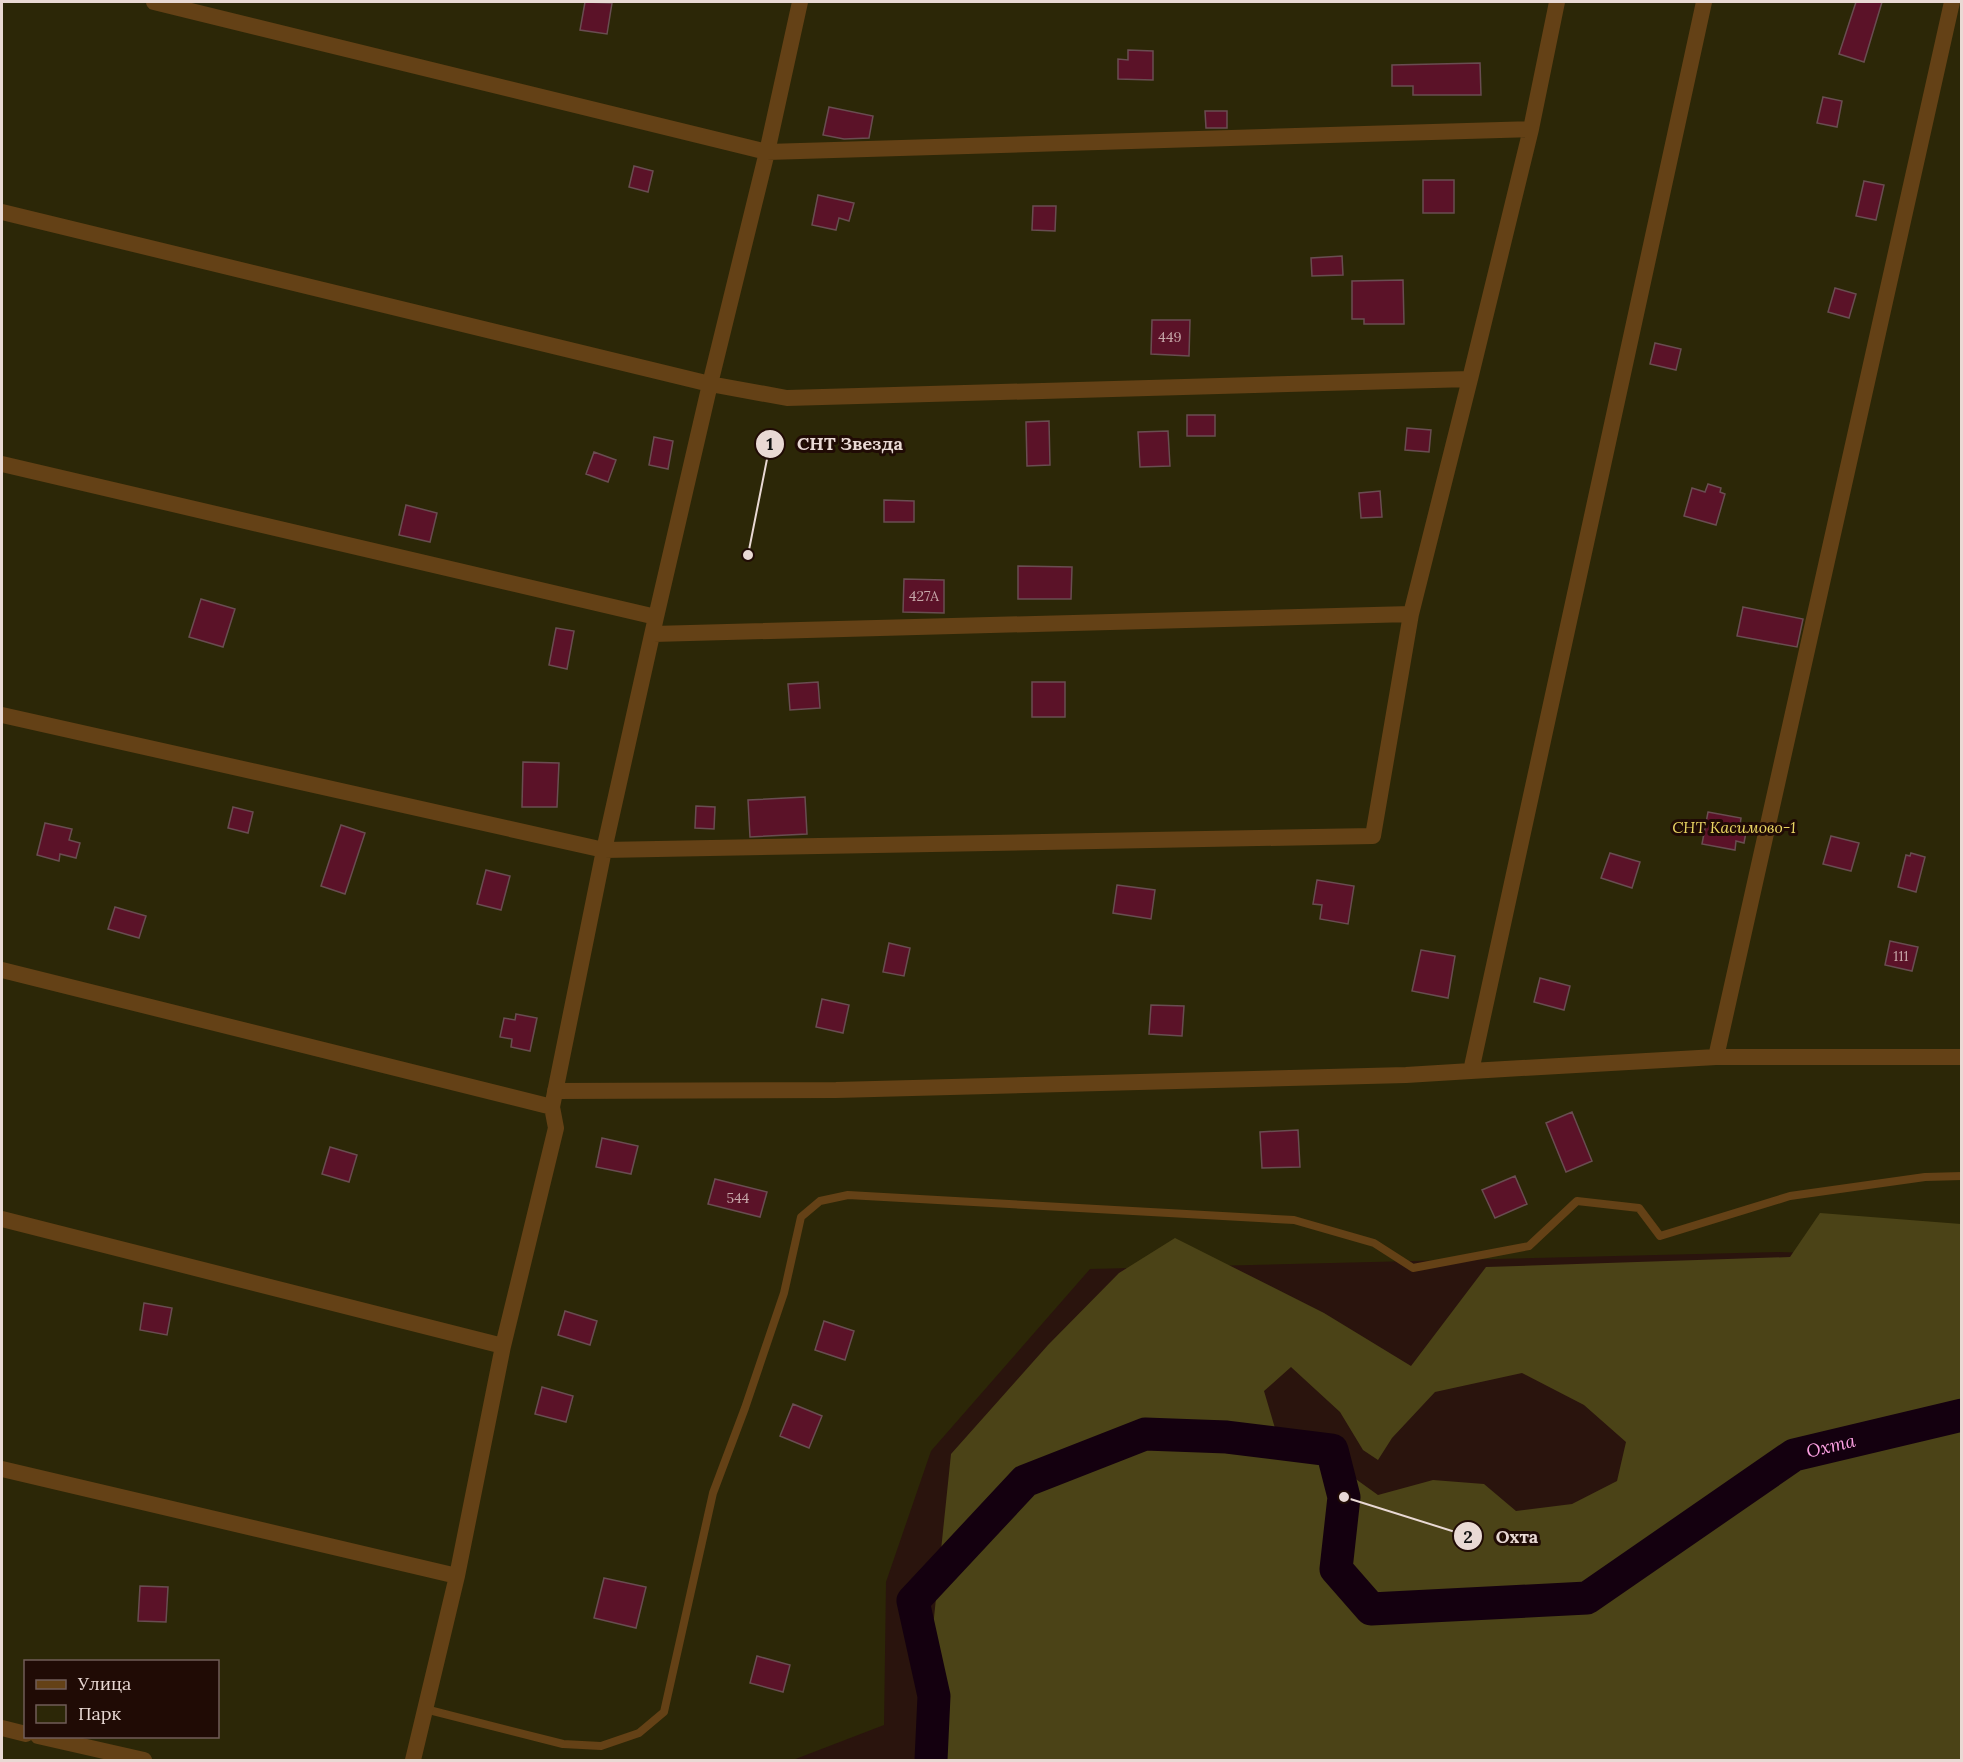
<svg xmlns="http://www.w3.org/2000/svg" width="1963" height="1762" viewBox="0 0 1963 1762" font-family="Lora,serif">
<rect width="100%" height="100%" fill="#2a140d"/>
<path fill="#2c2707" fill-rule="evenodd" d="M2,2H1961V1258L1779,1252L1090,1269L931,1451L886,1582L884,1725L793,1760H2ZM26,1662H218V1736H26Z"/>
<path fill="#4b4317" fill-rule="evenodd" d="M1820,1213L1961,1224V1760H924L922,1733L951,1454L1048,1345L1119,1273L1175,1238L1324,1313L1411,1366L1486,1267L1790,1257ZM1291,1367L1340,1412L1363,1450L1378,1460L1392,1438L1435,1392L1522,1373L1584,1405L1626,1442L1617,1481L1572,1504L1516,1511L1484,1484L1433,1480L1378,1495L1339,1467L1322,1437L1277,1435L1264,1391Z"/>
<g fill="none" stroke-linecap="round" stroke-linejoin="round">
<path stroke="#14000f" stroke-width="33" id="s1" d="M931,1760L934,1696L913,1601L1025,1481L1145,1434L1227,1437L1332,1450L1344,1497L1336,1569L1371,1609L1587,1598L1794,1455L1962,1415"/>
</g>
<path fill="#5b1228" stroke="#694d51" stroke-width="1.5" d="M585,2L612,3L607,34L580,30Z
M1856,2H1882L1864,62L1839,54Z
M1128,50L1153,51V80L1118,79V59L1128,60Z
M1480,63L1481,95H1413V86H1392V65Z
M1823,97L1842,101L1837,127L1817,123Z
M829,107L873,116L869,138L844,139L823,135Z
M1205,111H1227V128H1206Z
M634,166L653,171L648,192L629,187Z
M1423,180H1454V213H1423Z
M1864,181L1884,185L1876,220L1856,216Z
M818,195L854,203L849,221L839,218L836,230L812,225Z
M1033,206H1056L1055,231L1032,230Z
M1342,256L1343,275L1312,276L1311,258Z
M1403,280L1404,324H1364V319H1352V281Z
M1835,288L1856,294L1849,318L1828,312Z
M1152,320H1190L1189,356L1151,354Z
M1655,343L1681,349L1676,370L1650,364Z
M1187,415H1215V436H1187Z
M1049,421L1050,465L1027,466L1026,422Z
M1407,428L1431,430L1429,452L1405,450Z
M1168,431L1170,466L1140,467L1138,432Z
M654,437L673,441L668,469L649,465Z
M594,452L616,460L608,482L586,474Z
M1708,484L1721,488L1720,492L1725,494L1716,525L1684,516L1692,488L1705,492Z
M1380,491L1382,517L1361,518L1359,493Z
M884,500L914,501V522H884Z
M406,505L437,513L430,542L399,535Z
M1018,566L1072,567L1071,599H1018Z
M904,579L944,580V613L903,612Z
M201,599L235,609L223,647L189,637Z
M1743,607L1803,619L1797,647L1737,636Z
M556,628L574,631L567,669L549,665Z
M818,682L820,708L790,710L788,684Z
M1032,682H1065V717H1032Z
M523,762L559,763L557,807H522Z
M805,797L807,834L750,837L748,800Z
M696,806L715,807L714,829L695,828Z
M233,807L253,812L248,833L228,828Z
M1708,812L1741,818L1740,825L1747,827L1744,843L1736,841L1735,850L1702,844Z
M45,823L72,829L69,840L80,843L76,858L60,854L59,861L37,855Z
M341,825L365,833L345,894L321,886Z
M1831,836L1859,843L1851,871L1823,864Z
M1610,853L1640,862L1632,888L1601,878Z
M1911,853L1925,857L1916,892L1898,887L1906,855L1910,856Z
M486,870L510,876L501,910L477,904Z
M1317,880L1354,886L1348,924L1320,919L1322,905L1313,904Z
M1117,885L1155,890L1151,919L1113,913Z
M115,907L146,916L139,938L108,929Z
M1890,941L1918,947L1912,971L1885,965Z
M889,943L910,948L904,976L883,972Z
M1421,950L1455,956L1448,998L1412,991Z
M1540,978L1570,986L1564,1010L1534,1002Z
M822,999L849,1005L843,1033L816,1027Z
M1151,1005L1184,1006L1182,1036L1149,1034Z
M516,1014L537,1018L530,1051L511,1047L512,1039L500,1037L504,1018L515,1020Z
M1572,1112L1592,1161L1566,1172L1546,1123Z
M1298,1130L1300,1167L1262,1168L1260,1132Z
M602,1138L638,1146L631,1174L596,1167Z
M330,1147L357,1155L349,1182L322,1174Z
M1515,1176L1527,1204L1495,1218L1482,1190Z
M715,1179L767,1192L760,1217L708,1204Z
M144,1303L172,1308L167,1335L140,1330Z
M565,1311L597,1321L590,1345L558,1335Z
M824,1321L854,1331L845,1360L815,1350Z
M542,1387L573,1396L566,1422L535,1414Z
M793,1404L822,1416L809,1448L780,1436Z
M604,1578L646,1587L636,1628L594,1618Z
M140,1586L168,1587L166,1622L138,1621Z
M757,1656L790,1665L783,1692L750,1683Z"/>
<g fill="none" stroke-linecap="round" stroke-linejoin="round">
<path stroke="#644116" stroke-width="8" d="M425,1709L563,1744L601,1746L639,1733L664,1712L713,1493L745,1408L784,1293L801,1217L820,1201L848,1195L1294,1220L1374,1243L1413,1268L1529,1246L1577,1201L1639,1208L1660,1236L1790,1196L1925,1177L1962,1176"/>
<path stroke="#644116" stroke-width="16" d="M1531,129L1557,2
M2,212L710,384L787,398L1470,379L1531,129L767,152L154,2
M2,464L656,617
M1411,614L1470,379
M2,715L604,850L1373,836L1411,614L653,634
M2,970L552,1107
M1716,1057H1962
M1471,1071L1716,1057L1952,2
M555,1091L836,1090L1406,1075L1471,1071L1704,2
M2,1219L503,1346
M2,1469L457,1576
M2,1728L26,1734
M38,1736L144,1760
M413,1760L457,1576L503,1346L556,1128L552,1107L604,850L656,617L710,384L767,152L800,2"/>
</g>
<g text-anchor="middle" stroke-width="6" stroke-linejoin="round" paint-order="stroke">
<g font-size="14" fill="#c6a7a9">
<text x="1170" y="342">449</text>
<text x="924" y="601">427А</text>
<text x="1901" y="961">111</text>
<text x="738" y="1203">544</text>
</g>
<g font-size="16" font-style="italic" fill="#ead563" stroke="#200b05">
<text x="1734" y="833">СНТ Касимово-1</text>
</g>
<g font-size="18" font-style="italic" fill="#fca0e2" stroke="#200b05">
<text dy="6" stroke="none"><textPath href="#s1" startOffset="1322">Охта</textPath></text>
</g>
</g>
<path fill="none" stroke="#e9d9d4" stroke-width="2" d="M748 555L770 444M1344 1497L1468 1536"/>
<g fill="#e9d9d4" stroke="#200b05" stroke-width="2">
<circle cx="748" cy="555" r="6"/>
<circle cx="1344" cy="1497" r="6"/>
<circle cx="770" cy="444" r="15"/>
<circle cx="1468" cy="1536" r="15"/>
</g>
<g font-size="18" text-anchor="middle" font-weight="bold" fill="#111">
<text x="770" y="450">1</text>
<text x="1468" y="1543">2</text>
</g>
<g font-size="18" text-anchor="middle" font-weight="bold" fill="#e9d9d4" stroke="#200b05" stroke-width="6" stroke-linejoin="round" paint-order="stroke">
<text x="850" y="450">СНТ Звезда</text>
<text x="1517" y="1543">Охта</text>
</g>
<rect width="1963" height="1762" fill="none" stroke="#e9d9d4" stroke-width="6"/>
<rect x="24" y="1660" width="195" height="78" fill="#200b05" stroke="#705d58" stroke-width="1.5"/>
<rect x="36" y="1680" width="30" height="9" fill="#644116" stroke="#705d58" stroke-width="1.5"/>
<text x="78" y="1690" font-size="18" fill="#e9d9d4">Улица</text>
<rect x="36" y="1705" width="30" height="18" fill="#2c2707" stroke="#705d58" stroke-width="1.5"/>
<text x="78" y="1720" font-size="18" fill="#e9d9d4">Парк</text>
</svg>
